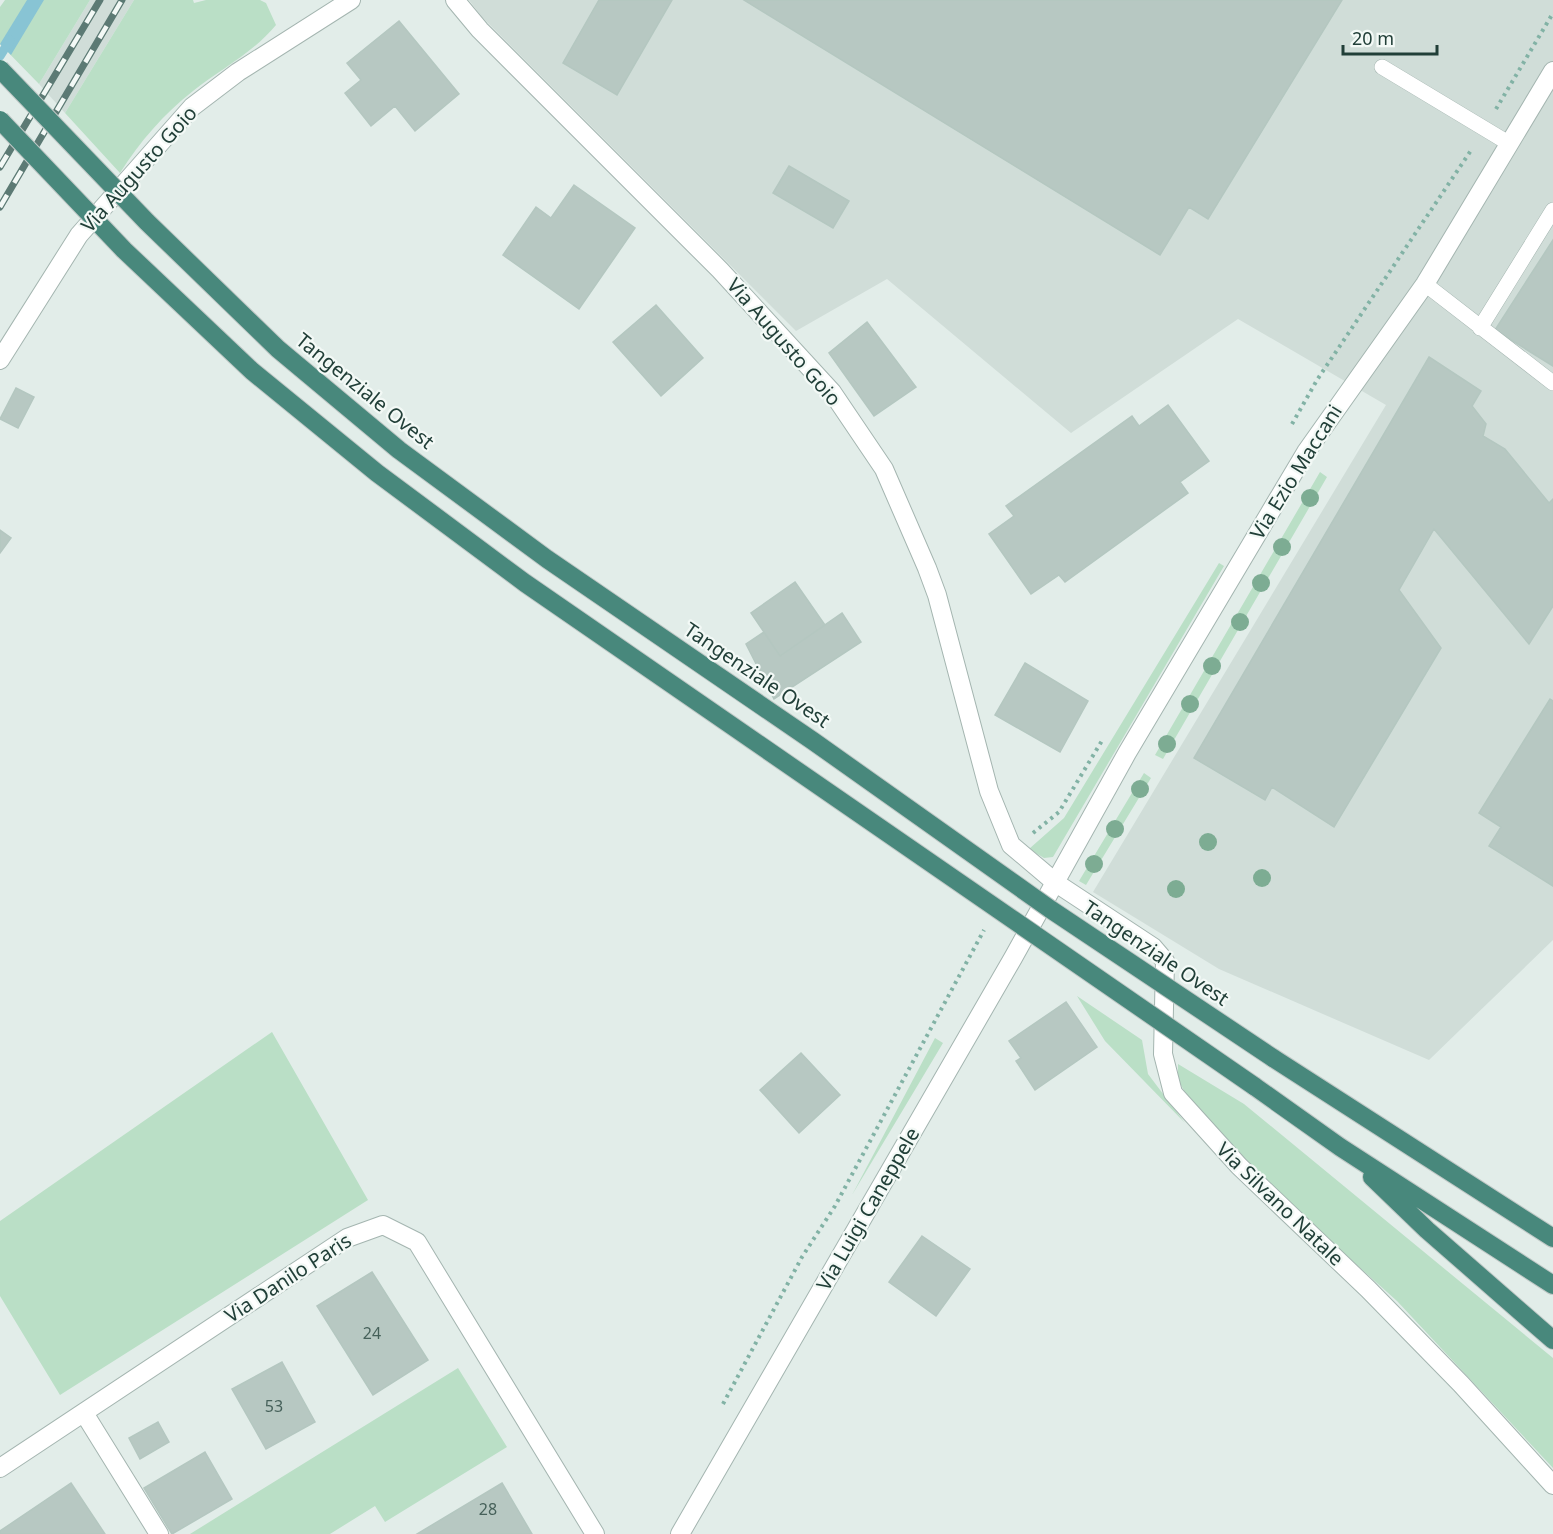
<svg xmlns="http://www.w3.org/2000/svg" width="1553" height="1534" viewBox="0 0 1553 1534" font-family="'Noto Sans',sans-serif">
<rect width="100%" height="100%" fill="#e2ede9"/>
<path fill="#d0ddd8" d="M90,0H134L65,113L39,84Z
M469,0H1553V940L1429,1060L1219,969L1093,892L1386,405L1238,319L1071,433L887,279L796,331L482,17Z"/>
<path fill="#badfc6" d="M5,0H90L39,84L0,44V7Z
M134,0H193L194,3L206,0H260L266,3L276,25C254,52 221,69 193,91C164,114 140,141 120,173L65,113Z
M1320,472L1327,477L1163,759L1155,755Z
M1219,563L1224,566L1053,857L1044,858L1029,849L1064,818Z
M1144,773L1151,778L1086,885L1079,881Z
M1077,996L1142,1040L1148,1074L1185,1123L1105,1041Z
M272,1032L368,1200L60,1395L0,1296V1221Z
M935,1038L943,1043L852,1195Z
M1178,1064L1244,1104L1553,1358V1468L1397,1301L1261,1179L1186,1094L1178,1080Z
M458,1368L507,1447L385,1522L375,1506L330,1534H190Z"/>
<path fill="#88c4d4" d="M27,0H44L11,55L0,44Z"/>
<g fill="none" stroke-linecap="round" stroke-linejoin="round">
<path stroke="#88c4d4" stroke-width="9" d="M0,56L10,40"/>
</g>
<path fill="#b7c8c2" stroke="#b4c7c0" stroke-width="1.5" d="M599,0H672L617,95L563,63Z
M744,0H1342L1208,219L1189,207L1160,255Z
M399,21L459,94L415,131L395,106L371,126L345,93L361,80L347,63Z
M789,166L849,201L833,228L773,193Z
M574,185L635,228L579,309L503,255L536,207L551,218Z
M1553,240V366L1495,330Z
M656,305L703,358L661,396L613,342Z
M867,322L916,387L874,416L829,353Z
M1429,357L1481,391L1472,406L1486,424L1483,436L1505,449L1549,503L1553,499V606L1529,644L1434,529L1399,590L1441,648L1334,827L1272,787L1265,800L1194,758Z
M16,388L34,397L18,428L0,419Z
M1168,405L1209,461L1180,482L1188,493L1065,582L1059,575L1031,594L989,534L1014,516L1006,506L1132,416L1139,426Z
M0,530L11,538L0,553Z
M795,582L825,625L780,656L751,613Z
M842,613L861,642L774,699L746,644L764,632L780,656Z
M1025,663L1088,701L1060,752L995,715Z
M1550,699L1553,701V886L1489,846L1501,827L1479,813Z
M1066,1002L1097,1047L1035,1090L1016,1061L1021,1058L1009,1041Z
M801,1053L840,1095L799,1133L760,1090Z
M922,1236L970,1269L936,1316L889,1282Z
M372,1272L428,1360L373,1395L317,1306Z
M282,1362L315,1422L266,1449L232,1389Z
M158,1422L169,1442L140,1459L129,1438Z
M205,1452L232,1499L172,1534L144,1488Z
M71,1483L105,1534H0V1531Z
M502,1483L532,1534H417Z"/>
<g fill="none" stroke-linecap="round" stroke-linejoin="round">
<g stroke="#a4b5b0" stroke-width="16">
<path id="service" d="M1382,67L1510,144
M1425,284L1553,383
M1480,328L1553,210"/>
</g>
<g stroke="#a4b5b0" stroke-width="20">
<path id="minor" d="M455,0L480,30L720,270L832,392L884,469L927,568L937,595L989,791L1011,845L1056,883L1153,947L1165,961L1163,1054L1173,1093L1239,1166L1368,1289L1461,1384L1553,1485
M0,360L79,235L192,107L238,72L351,0
M84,1413L159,1534
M0,1468L347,1238L383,1225L417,1242L595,1534"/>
</g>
<g stroke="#a4b5b0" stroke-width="20">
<path id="tertiary" d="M680,1534L1013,958L1127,753L1306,452L1425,284L1553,71"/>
</g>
<g stroke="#c1c9c7" stroke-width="20">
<path id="trunk" d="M1273,1058L1553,1238
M1254,1086L1340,1147L1553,1285
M1372,1177L1427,1230L1553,1340"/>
</g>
<path stroke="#82b2a5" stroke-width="4" stroke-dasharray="3 4.5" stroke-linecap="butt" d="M1496,109L1553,13
M1292,424L1317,380L1472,149
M1033,833L1059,812L1103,739
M723,1404L802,1257L835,1206L984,930"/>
<use href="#service" stroke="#fff" stroke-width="15"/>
<use href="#minor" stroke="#fff" stroke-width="18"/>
<use href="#tertiary" stroke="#fff" stroke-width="18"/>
<use href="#trunk" stroke="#48887c" stroke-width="18"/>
<g stroke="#5c7a74" stroke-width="7">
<path id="rail" d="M0,167L100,0
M0,207L122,0"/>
</g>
<use href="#rail" stroke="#f3f9f6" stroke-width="4.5" stroke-dasharray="14" stroke-linecap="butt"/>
<g stroke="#c1c9c7" stroke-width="20" stroke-linecap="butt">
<path id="trunk-bridge" d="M0,69L147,222L278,349L399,450L547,559L813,741L1050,909L1273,1058
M0,120L124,250L252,371L377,473L525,583L1254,1086"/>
</g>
<use href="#trunk-bridge" stroke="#48887c" stroke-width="18"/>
</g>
<g fill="#7dac93">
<circle cx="1310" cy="498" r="9"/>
<circle cx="1282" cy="547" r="9"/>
<circle cx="1261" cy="583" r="9"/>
<circle cx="1240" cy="622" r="9"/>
<circle cx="1212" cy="666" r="9"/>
<circle cx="1190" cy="704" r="9"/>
<circle cx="1167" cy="744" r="9"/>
<circle cx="1140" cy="789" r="9"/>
<circle cx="1115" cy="829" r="9"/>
<circle cx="1208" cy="842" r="9"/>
<circle cx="1094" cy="864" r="9"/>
<circle cx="1262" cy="878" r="9"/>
<circle cx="1176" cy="889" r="9"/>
</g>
<g text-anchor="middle" stroke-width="4.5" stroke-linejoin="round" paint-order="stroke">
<g font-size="16" fill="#46615a">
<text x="372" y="1339">24</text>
<text x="274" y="1412">53</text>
<text x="488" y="1515">28</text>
</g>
<g font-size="20" fill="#213f38" stroke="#f3f9f6">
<text transform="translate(139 169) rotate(-48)" y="7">Via Augusto Goio</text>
<text transform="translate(784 342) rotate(49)" y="7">Via Augusto Goio</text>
<text transform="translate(365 391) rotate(39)" y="7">Tangenziale Ovest</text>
<text transform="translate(1296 472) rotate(-58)" y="7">Via Ezio Maccani</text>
<text transform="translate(757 675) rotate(34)" y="7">Tangenziale Ovest</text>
<text transform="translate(1156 953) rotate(34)" y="7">Tangenziale Ovest</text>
<text transform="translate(1280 1204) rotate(44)" y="7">Via Silvano Natale</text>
<text transform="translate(868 1209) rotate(-60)" y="7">Via Luigi Caneppele</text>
<text transform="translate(288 1278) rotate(-33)" y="7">Via Danilo Paris</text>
</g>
</g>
<path d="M1343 45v9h94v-9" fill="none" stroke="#213f38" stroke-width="3"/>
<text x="1352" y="45" font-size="18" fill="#213f38" stroke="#f3f9f6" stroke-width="4.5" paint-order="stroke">20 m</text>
</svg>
